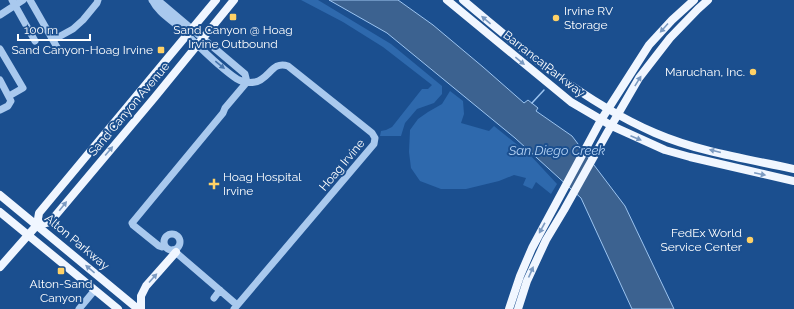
<svg xmlns="http://www.w3.org/2000/svg" width="794" height="309" viewBox="0 0 794 309" font-family="Raleway,sans-serif">
<rect width="100%" height="100%" fill="#1b4f8f"/>
<path fill="#2e69ad" d="M301,0H318L391,44L442,86V94L434,103L417,109L405,123L401,136H380L381,131L386,130L392,127L422,89H428L432,85L383,47L343,22Z
M450,91L463,101L464,114L461,123L489,131L494,126L530,155L557,184L551,194L536,182L532,189L523,185L526,178L514,175L499,181L466,189H441L420,181L411,168L409,152L410,130L418,119L428,112L442,104Z"/>
<path fill="#3c6290" stroke="#9cc4f0" d="M329,0H398L433,25L483,67L524,103L528,100L538,108L536,111L572,136L625,206L674,309H632L581,198L515,138L387,33Z"/>
<g fill="none" stroke-linecap="round" stroke-linejoin="round">
<path stroke="#9cc4f0" stroke-width="1.5" d="M532,103L544,90"/>
<path stroke="#a9c9ee" stroke-width="7" d="M12,0L35,41
M30,0L58,49
M152,0C158,12 170,19 180,28C198,45 216,65 237,79C242,82 249,83 255,82C269,80 272,60 288,66L372,133L375,138L374,144L234,309
M152,0L160,2L245,74L247,82
M0,15L23,0
M53,40L73,29L83,20L97,3L98,0
M0,49L23,88L9,96
M0,80L11,101L8,106L0,110
M164 242a8 8 0 1 1 16 0a8 8 0 1 1-16 0Z
M165,246L162,247L159,246L133,225L132,223L223,113L225,108L247,82
M173,250L237,305
M214,298L220,290
M79,309L94,291"/>
<path stroke="#f0f6ff" stroke-width="8" d="M447,0L571,102L612,126L665,150L690,157L794,181
M463,0C522,50 584,102 655,133C699,152 748,159 794,169
M0,195L138,309
M0,212L118,309
M37,225L39,213L216,0
M0,267L37,225L50,222L155,97L234,0
M141,309V296L146,286L176,252
M509,309L520,276L532,248L601,120L649,45L672,20L694,0
M518,309L527,281L546,240L564,210L607,133L639,78L670,38L698,9L708,0"/>
</g>
<defs><path id="oneway-solid" d="M-6-.8H1V-3.2L6.5 0L1 3.2V.8H-6Z"/></defs>
<g fill="#7b9ac1">
<use href="#oneway-solid" transform="translate(486 20) rotate(-140)"/>
<use href="#oneway-solid" transform="translate(664 28) rotate(132)"/>
<use href="#oneway-solid" transform="translate(520 61) rotate(39)"/>
<use href="#oneway-solid" transform="translate(638 81) rotate(-58)"/>
<use href="#oneway-solid" transform="translate(636 138) rotate(23)"/>
<use href="#oneway-solid" transform="translate(109 151) rotate(-50)"/>
<use href="#oneway-solid" transform="translate(715 151) rotate(-166)"/>
<use href="#oneway-solid" transform="translate(760 174) rotate(12)"/>
<use href="#oneway-solid" transform="translate(63 206) rotate(-51)"/>
<use href="#oneway-solid" transform="translate(542 228) rotate(119)"/>
<use href="#oneway-solid" transform="translate(90 269) rotate(-140)"/>
<use href="#oneway-solid" transform="translate(531 272) rotate(-66)"/>
<use href="#oneway-solid" transform="translate(153 278) rotate(-48)"/>
</g>
<use fill="#4674ac" href="#oneway-solid" transform="translate(220 65) rotate(39)"/>
<g fill="#ffd166" stroke="#1b4f8f" stroke-width="1.5">
<rect x="229" y="13" width="8" height="8" rx="2"/>
<circle cx="556" cy="18" r="4"/>
<rect x="157" y="46" width="8" height="8" rx="2"/>
<circle cx="753" cy="72" r="4"/>
<path d="M212 178h4v4h4v4h-4v4h-4v-4h-4v-4h4z"/>
<circle cx="750" cy="240" r="4"/>
<rect x="57" y="267" width="8" height="8" rx="2"/>
</g>
<g text-anchor="middle" stroke-width="4" stroke-linejoin="round" paint-order="stroke">
<g font-size="12" fill="#fff" stroke="#1b4f8f" text-anchor="end">
<text x="564" y="15" text-anchor="start">Irvine RV<tspan x="564" dy="14">Storage</tspan></text>
<text x="233" y="34" text-anchor="middle">Sand Canyon @ Hoag<tspan x="233" dy="14">Irvine Outbound</tspan></text>
<text x="153" y="54">Sand Canyon-Hoag Irvine</text>
<text x="745" y="76">Maruchan, Inc.</text>
<text x="223" y="181" text-anchor="start">Hoag Hospital<tspan x="223" dy="14">Irvine</tspan></text>
<text x="742" y="237">FedEx World<tspan x="742" dy="14">Service Center</tspan></text>
<text x="61" y="288" text-anchor="middle">Alton-Sand<tspan x="61" dy="14">Canyon</tspan></text>
</g>
<g font-size="12" fill="#fff" stroke="#1b4f8f">
<text transform="translate(544 64) rotate(38)" y="4">Barranca Parkway</text>
<text transform="translate(129 109) rotate(-50)" y="4">Sand Canyon Avenue</text>
<text transform="translate(342 165) rotate(-50)" y="4">Hoag Irvine</text>
<text transform="translate(77 242) rotate(40)" y="4">Alton Parkway</text>
</g>
<g font-size="13" font-style="italic" fill="#b5d3f5" stroke="#1b4f8f">
<text x="557" y="155">San Diego Creek</text>
</g>
</g>
<path d="M18 34v6h72v-6" fill="none" stroke="#ffffff" stroke-width="2"/>
<text x="24" y="34" font-size="12" fill="#ffffff" stroke="#1b4f8f" stroke-width="3" paint-order="stroke">100 m</text>
</svg>
